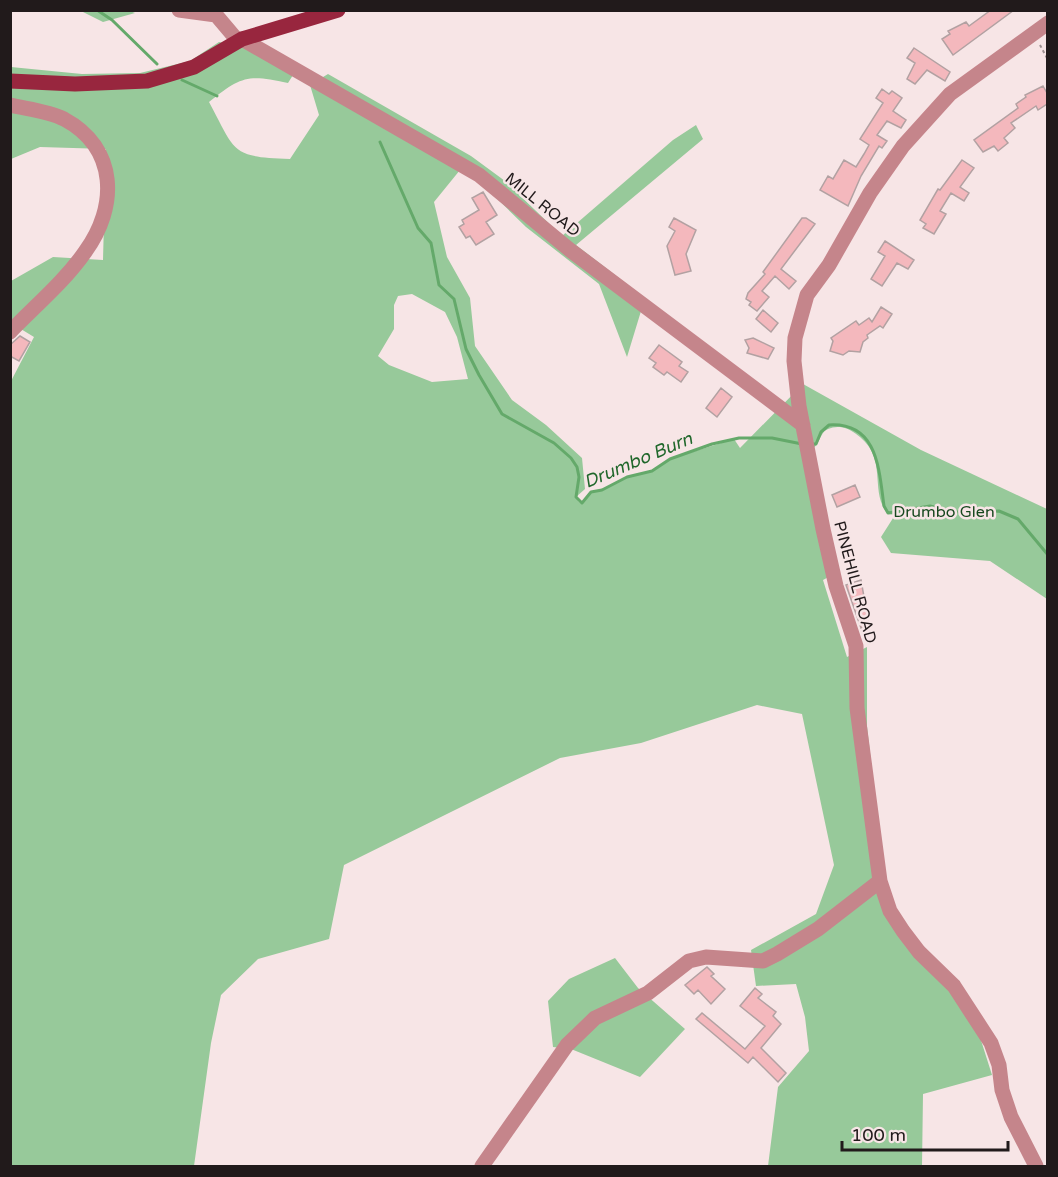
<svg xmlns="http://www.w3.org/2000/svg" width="1058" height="1177" viewBox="0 0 1058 1177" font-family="'Varela Round',sans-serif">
<rect width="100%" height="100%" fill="#f7e5e6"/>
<path fill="#97c99a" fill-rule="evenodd" d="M81,11H130L135,13L103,22Z
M219,42L246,47L293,75L288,83C248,74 241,76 209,102C236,152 230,157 290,159L319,115L310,85L328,74L471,156L505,181L562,236L673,140L696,125L703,139L576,245L645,298L627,357L599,284L526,227L479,181L460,170L434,202L447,257L470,298L475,346L512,400L546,425L582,458L585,489L576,497L579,502L582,503L591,492L602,490L627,477L652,471L670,459L734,439L740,448L803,384L921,450L1047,509V599L990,561L891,553L881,537L895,515L888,514C869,492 888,460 860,437C854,432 848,428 840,427C834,427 826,428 823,433C819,439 818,444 813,449L836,573L823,580L847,657L867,647V726L884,878L894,907L950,987L979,1034L992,1075L923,1094L922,1166H768L778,1087L809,1051L805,1017L796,984L756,986L751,950L816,914L834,865L802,714L757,705L641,743L560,758L344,865L329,939L258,959L221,995L211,1043L194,1166H11L10,383L34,337L11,323V281L53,257L103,260L106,149L40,147L11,159V67L82,74L140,73L190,61ZM412,294L445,312L457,337L468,379L432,382L389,365L378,356L394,329V305L398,296Z
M615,958L638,988L685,1029L640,1077L571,1049L553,1047L548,1001L569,979Z"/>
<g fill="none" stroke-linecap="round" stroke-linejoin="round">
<path stroke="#64a96a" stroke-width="3" d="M97,10L112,20L157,64
M182,80L217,96
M380,142L418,228L431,243L439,285L454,299L466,349L479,375L502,414L554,443L571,458L577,467L579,477L576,497L582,503L591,492L602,490L627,477L652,471L670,459L712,444L739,438H772L802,444
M812,444H816L821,432L829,425C878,422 879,470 884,506L888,513L930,506L956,512L999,511L1018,519L1048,555"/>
</g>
<path fill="#f4b8bd" stroke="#b2a1a2" stroke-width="1.5" d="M991,10H1014L953,55L942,39L950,34L948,31L966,22L969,26Z
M914,48L950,72L945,81L927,70L915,84L907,79L915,63L907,58Z
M1043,86L1047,93V104L1038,110L1036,106L1011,123L1015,128L1004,138L1008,143L998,151L994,146L983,152L974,140L1018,108L1016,104L1026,97L1025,95Z
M882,89L889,94L892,91L902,98L893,111L906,120L901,128L887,121L877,135L887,141L882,148L879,146L861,176L848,206L820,190L828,176L833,179L844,160L856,167L864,154L869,145L860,139L883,103L876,98Z
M962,160L974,168L960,187L969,193L964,201L951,193L940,211L946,214L934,234L923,228L926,224L920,220L938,189L940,190Z
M483,192L497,215L486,222L494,234L476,245L470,236L466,238L459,227L464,224L462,220L479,210L472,198Z
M674,218L696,230L686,254L691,271L675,275L667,246L675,231L669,227Z
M802,218H806L815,224L781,269L796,281L789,289L775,276L762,291L769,297L757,311L749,305L751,302L746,299L748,293L765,274L763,272Z
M885,241L914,260L908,269L897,263L882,286L871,279L885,256L878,252Z
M881,307L892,314L883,328L880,326L867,335L868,338L863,342L860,352L849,351L843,355L830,351L833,341L831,338L856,321L859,325L869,318L872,322Z
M763,310L778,323L771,332L756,319Z
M20,336L30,342L19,361L10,356V345Z
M753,338L774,348L768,359L747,353L749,348L745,340Z
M659,345L682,362L679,366L688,372L681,382L667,372L664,375L653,367L656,363L649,358Z
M721,388L732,397L717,417L706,408Z
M855,485L860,497L837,507L832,495Z
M861,580L869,625L861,628L846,585Z
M707,967L714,974L711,976L725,989L711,1004L698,990L694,994L685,985Z
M755,988L762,994L758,998L776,1012L773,1016L781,1024L761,1048L786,1073L778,1082L753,1057L748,1063L696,1019L702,1013L745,1049L765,1026L740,1006Z"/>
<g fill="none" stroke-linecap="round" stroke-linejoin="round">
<path stroke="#9e9192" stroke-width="2" stroke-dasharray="3 3" stroke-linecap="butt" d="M1040,45L1048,60"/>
<path stroke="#c5858b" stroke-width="15" d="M179,10L216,15L238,41
M242,39L479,175L570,250L803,425
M10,105C27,109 48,111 64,119C118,148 118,207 85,252C64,282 35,306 10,332
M482,1166L567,1045L595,1018L648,993L689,961L706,957L763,961L777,954L818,929L880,881
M1036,1166L1011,1117L1002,1090L999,1065L991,1043L954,986L919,952L903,931L890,911L880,881L857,708L856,646L836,586L823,529L799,406L794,361L795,338L807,295L829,265L870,193L903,146L950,94L1048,23"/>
<path stroke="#98263e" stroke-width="15" d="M10,81L75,84L147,81L194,67L242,39L338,10"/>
</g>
<g text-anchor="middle" stroke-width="5" stroke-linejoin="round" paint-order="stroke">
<g font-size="16" fill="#211a1b" stroke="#f7e5e6">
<text transform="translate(543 204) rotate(39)" y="6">MILL ROAD</text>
<text transform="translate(856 582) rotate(75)" y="6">PINEHILL ROAD</text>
</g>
<g font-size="16" fill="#17481e" stroke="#f7e5e6">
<text x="944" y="517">Drumbo Glen</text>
</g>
<g font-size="18" font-style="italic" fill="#20672b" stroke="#f7e5e6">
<text transform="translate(638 460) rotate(-23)" y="6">Drumbo Burn</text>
</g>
</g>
<rect width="1058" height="1177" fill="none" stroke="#211a1b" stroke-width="24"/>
<path d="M842 1141v9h166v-9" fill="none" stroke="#211a1b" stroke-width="3"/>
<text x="851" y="1141" font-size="18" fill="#211a1b" stroke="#f7e5e6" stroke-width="4.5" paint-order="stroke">100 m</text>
</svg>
